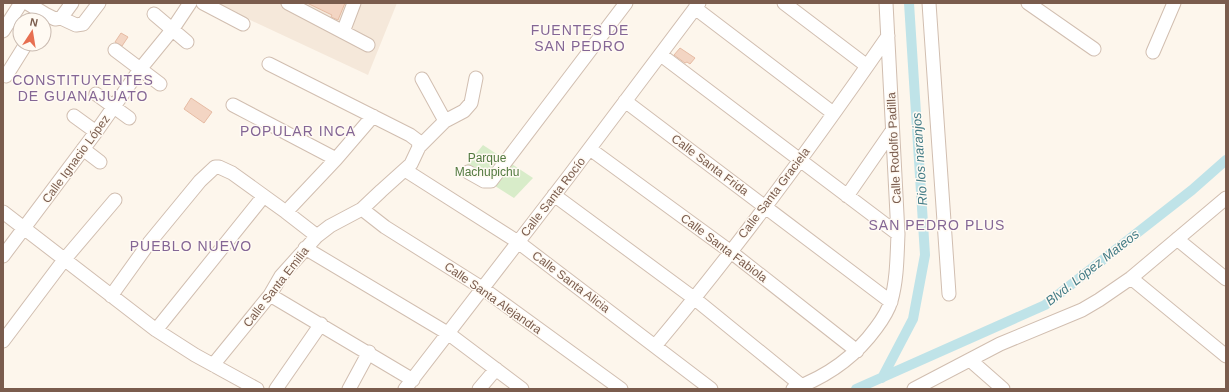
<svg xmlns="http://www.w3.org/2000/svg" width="1229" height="392" viewBox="0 0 1229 392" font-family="Helvetica,sans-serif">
<rect width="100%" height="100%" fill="#fdf6ec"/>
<path fill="#f5e8da" d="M214,3H397L368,75Z"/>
<path fill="#d8ecc9" d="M483,145L533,178L514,198L465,167Z"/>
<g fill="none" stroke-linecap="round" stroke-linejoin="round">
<path stroke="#bfe3e8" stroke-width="10" d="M882,378L913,319L925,255L909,3
M856,389L1045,305L1192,190L1226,160"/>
</g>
<path fill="#f3d5c3" stroke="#e6bba3" d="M307,3H345L338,20L331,17L332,15Z
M121,33L128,37L122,46L115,42Z
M680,48L695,58L690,64L687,62L685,63L674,55Z
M191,98L212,112L204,123L184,109Z"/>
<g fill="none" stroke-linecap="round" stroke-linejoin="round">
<g stroke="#d1beb0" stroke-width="15">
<path id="minor" d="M27,3L45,14L41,20
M203,3L243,24
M288,3L368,45
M784,3L867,66
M929,3L949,294
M1028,3L1094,49
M695,8L833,113
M45,14L55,19L61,18L72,3
M154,14L187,42
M61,18L76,25L83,24L99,3
M3,31L21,3
M343,32L354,3
M115,50L160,84
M1153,52L1174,3
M661,55L898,234
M6,76L26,44
M96,94L129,118
M625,101L891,302
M233,105L336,159
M74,116L96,132
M445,121L464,111L471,103L476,78
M419,147L445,121L422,79
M83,149L100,162
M590,149L731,252L857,351
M405,170L518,242L711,389
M468,172L484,181H491L626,3
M554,195L695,299L802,386
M847,196L892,131
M362,209L385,227L482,288L621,389
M3,212L156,330L195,355L257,389
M286,212L336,159L373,116
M1177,239L1226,279
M305,248L449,334L522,389
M3,256L96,132L141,68L172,30L190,3
M1131,278L1226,356
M270,295L413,380
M111,296L149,243L200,181L215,167H219L232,173L286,212L317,236
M156,330L263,197
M3,341L64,260L115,200
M655,346C738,247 815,142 888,36
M970,360L1003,389
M213,365L270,295L281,276L317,236L330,226L362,209L381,191L411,164L419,147L418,141L410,135L269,64
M276,389L321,324
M349,389L369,352
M405,389L569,176L699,3
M479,389L496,369
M793,389C826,377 855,357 876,328C882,320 888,311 891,301C897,280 897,257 898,234L886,3
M914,389L1000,344L1082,310L1099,300L1131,278L1226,198"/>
</g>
<use href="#minor" stroke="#fff" stroke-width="13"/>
</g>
<g text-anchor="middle" stroke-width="3" stroke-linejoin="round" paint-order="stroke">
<g font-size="12" fill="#7a5c4d" stroke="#fffaf3">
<text transform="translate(894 148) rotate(-93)" y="4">Calle Rodolfo Padilla</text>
<text transform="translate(76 159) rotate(-54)" y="4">Calle Ignacio López</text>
<text transform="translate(710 165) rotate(37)" y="4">Calle Santa Frida</text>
<text transform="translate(774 193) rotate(-53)" y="4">Calle Santa Graciela</text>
<text transform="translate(553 197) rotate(-52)" y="4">Calle Santa Rocío</text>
<text transform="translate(724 248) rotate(37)" y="4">Calle Santa Fabiola</text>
<text transform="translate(571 282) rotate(37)" y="4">Calle Santa Alicia</text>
<text transform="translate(276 287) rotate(-52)" y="4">Calle Santa Emilia</text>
<text transform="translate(493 298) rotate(35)" y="4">Calle Santa Alejandra</text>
</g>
<g font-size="12" fill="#537a41" stroke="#fffaf3">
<text x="487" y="162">Parque<tspan x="487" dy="14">Machupichu</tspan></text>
</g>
<g font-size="13" font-style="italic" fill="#437c86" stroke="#fffaf3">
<text transform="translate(919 159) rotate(-94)" y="5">Rio los naranjos</text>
<text transform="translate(1092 267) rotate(-38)" y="5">Blvd. López Mateos</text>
</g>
<g font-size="14" letter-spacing="1" fill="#846695" stroke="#fffaf3">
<text x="580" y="35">FUENTES DE<tspan x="580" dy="16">SAN PEDRO</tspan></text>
<text x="83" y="85">CONSTITUYENTES<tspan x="83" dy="16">DE GUANAJUATO</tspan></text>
<text x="298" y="136">POPULAR INCA</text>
<text x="937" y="230">SAN PEDRO PLUS</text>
<text x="191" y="251">PUEBLO NUEVO</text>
</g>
</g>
<rect width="1229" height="392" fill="none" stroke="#7a5c4d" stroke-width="8"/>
<g transform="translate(32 32) rotate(12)"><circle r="19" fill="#fffaf3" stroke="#cabbb1"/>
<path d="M0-3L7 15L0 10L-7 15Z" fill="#e76f51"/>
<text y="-6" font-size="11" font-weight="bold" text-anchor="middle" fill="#7a5c4d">N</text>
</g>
</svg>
